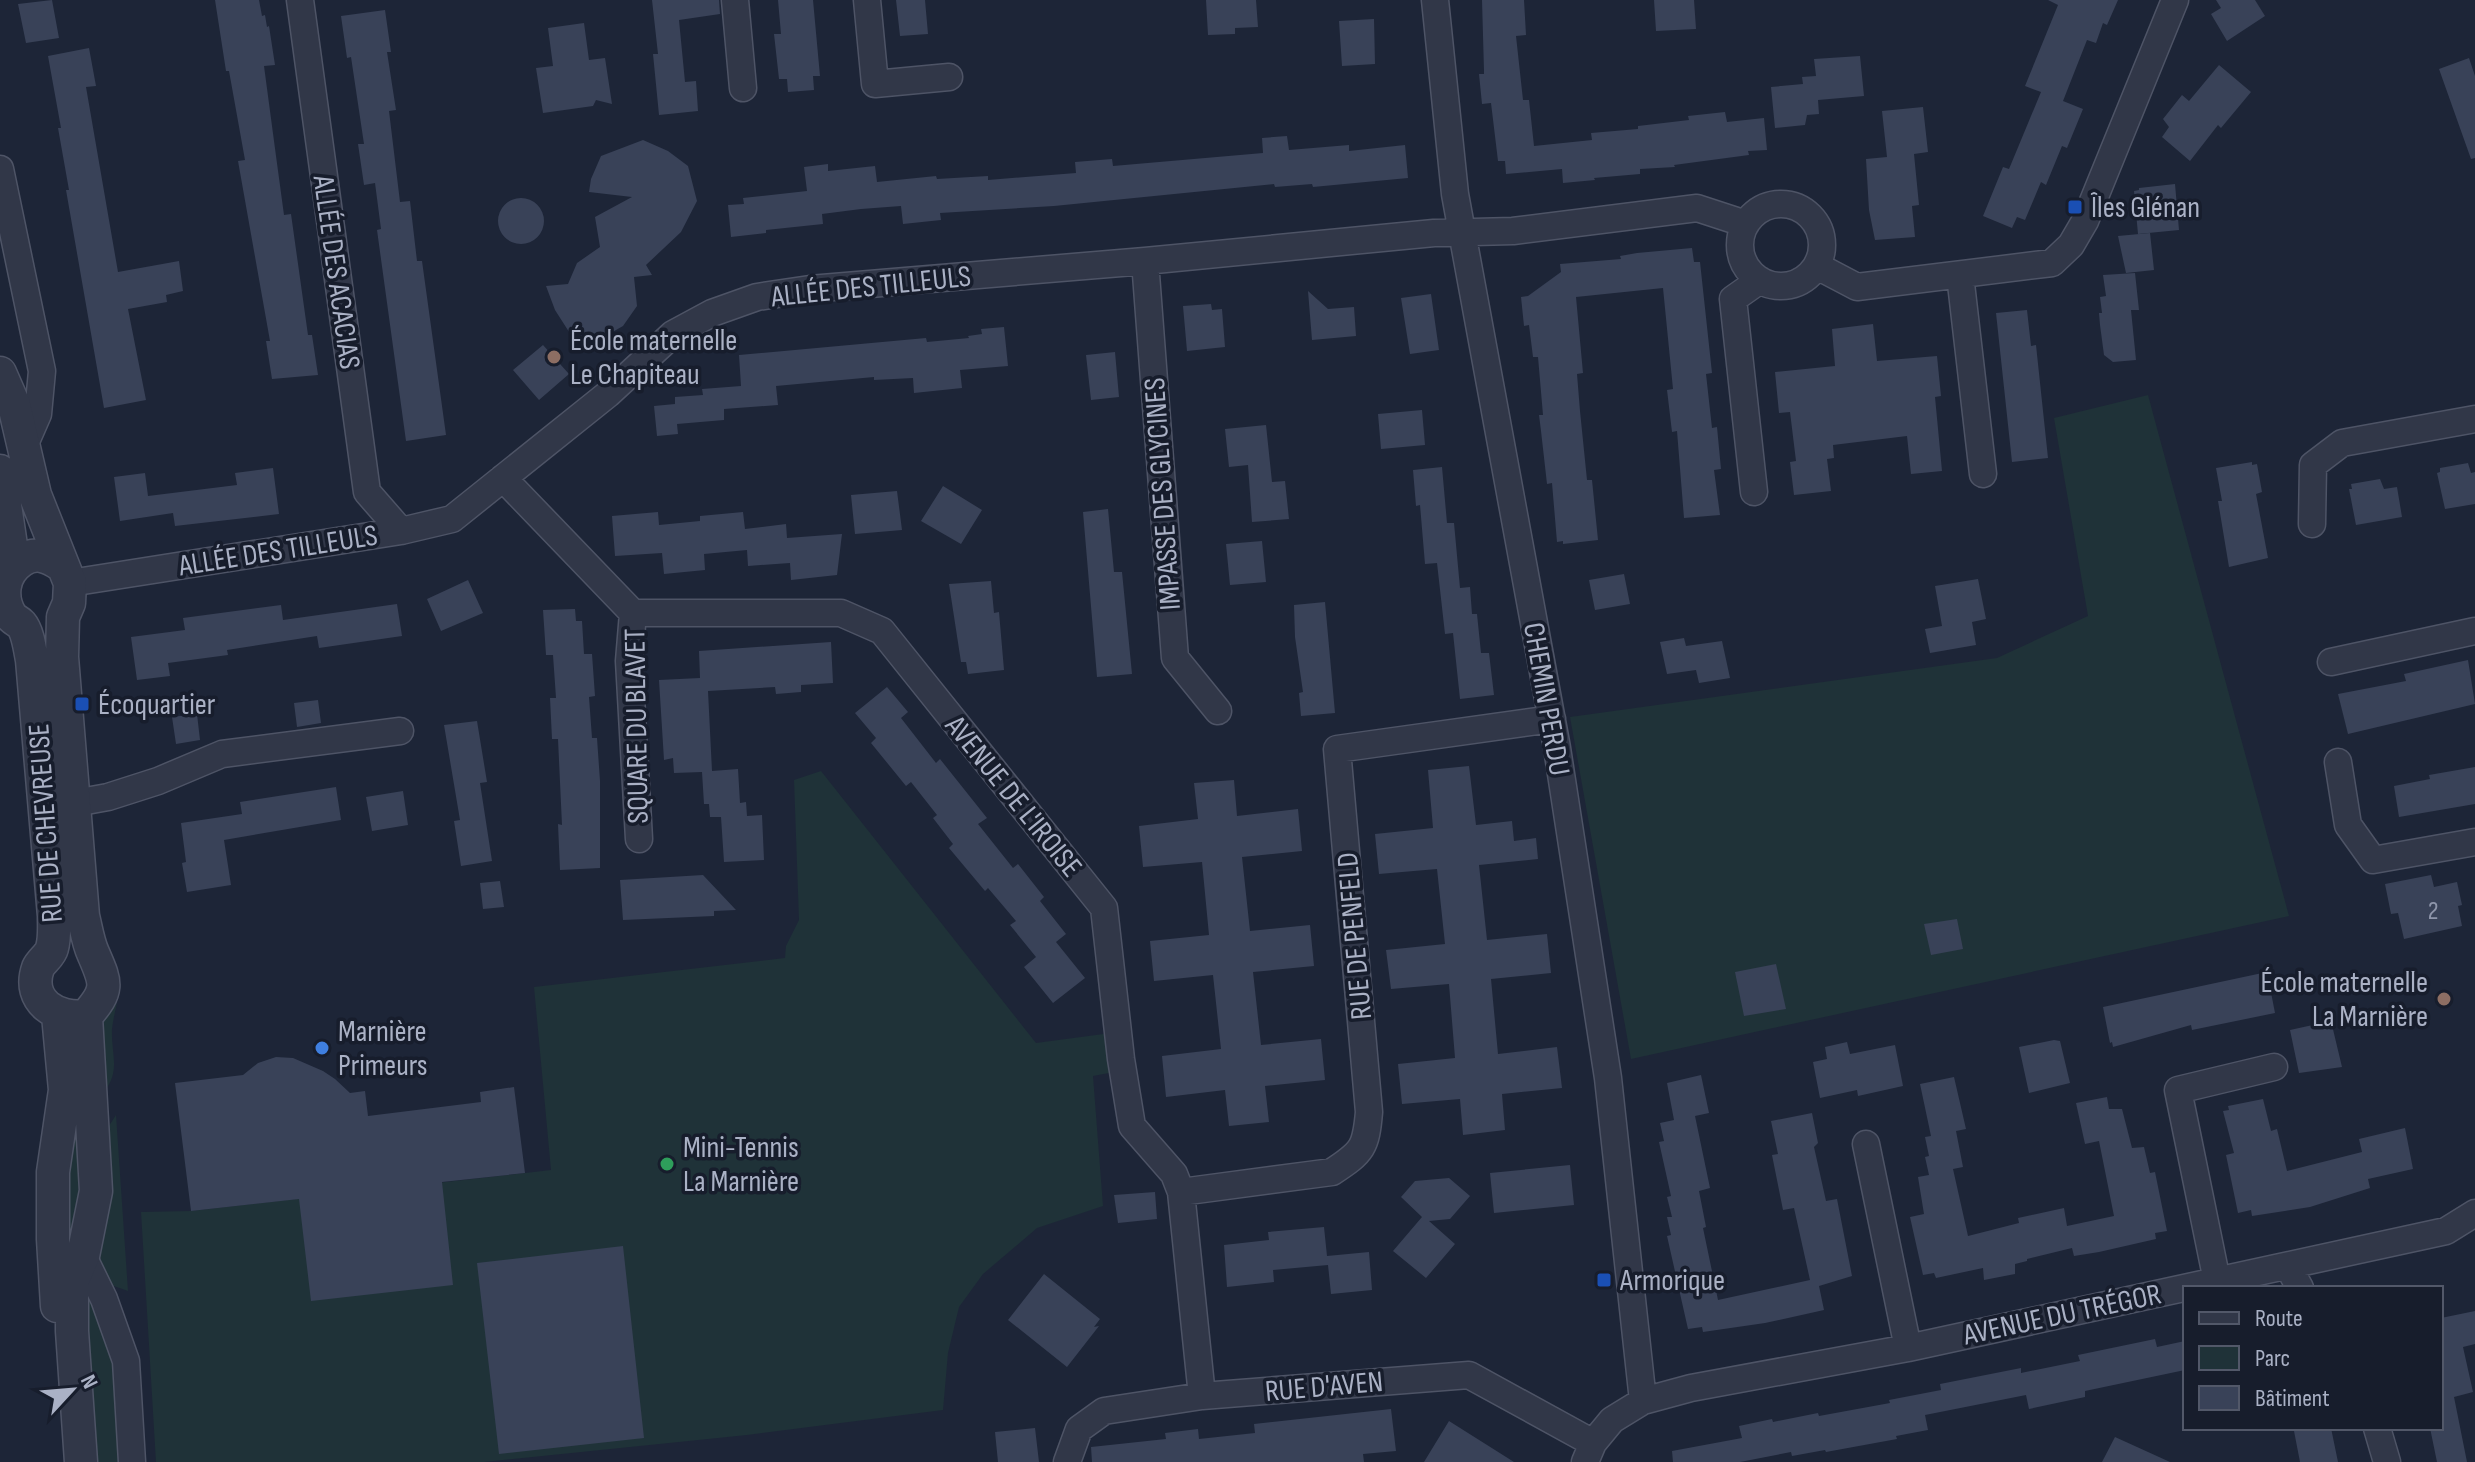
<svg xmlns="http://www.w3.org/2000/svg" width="2475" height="1462" viewBox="0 0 2475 1462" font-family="'Sofia Sans Condensed',sans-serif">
<rect width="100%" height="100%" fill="#1d2537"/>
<path fill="#1f3238" d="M2148,395L2289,916L1631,1059L1570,717L1997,658L2088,616L2054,418Z
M821,771L1036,1043L1111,1033L1114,1072L1093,1076L1103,1206L1037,1228L983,1274L959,1307L948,1353L943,1410L747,1435L484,1462H156L141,1212L191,1211L551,1170L534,987L785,958L786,946L799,920L794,780Z
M117,1003C115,1012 113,1020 112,1029C111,1055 121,1070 104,1092L100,1025Z
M75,1100L87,1158L65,1266L63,1196Z
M116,1115L128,1291L111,1285L95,1257L107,1129Z
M82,1288L100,1315L116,1365L120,1462H89Z"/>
<path fill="#394258" d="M52,0L59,38L26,43L18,4Z
M215,0H259L262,16L265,15L267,27L269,26L275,65L264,66L276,156L284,215L291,214L308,335H312L318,375L272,379L266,341H270L238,161L245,160L229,71H226Z
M652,0H719L720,14L679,20L685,82L696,81L698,111L659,115L653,54H658Z
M778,0H813L820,76H813L814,90L788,92L787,79H779L774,34H781Z
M896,0H925L928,34L900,36Z
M1206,0H1256L1258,27L1235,28V34L1208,35Z
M1482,0H1524L1526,35L1516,36L1523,100H1529L1534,146L1592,140L1591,133L1638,129V126L1689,120L1688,116L1725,112L1727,122L1764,118L1767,150L1748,151L1749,155L1674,165L1675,167L1640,169V174L1594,178L1595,180L1563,183L1562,169L1506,174L1505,161H1498L1491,103L1482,104L1479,74H1484V71Z
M1654,0H1694L1696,29L1656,31Z
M2048,0H2118L2107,25L2103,23L2096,43L2087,40L2063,101L2083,109L2067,148L2062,146L2046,185L2041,182L2025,220L2017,217L2012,228L1983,216L2003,167L2009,169L2041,92L2025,86L2058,5Z
M2216,0H2255L2265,16L2227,41L2211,14L2221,8Z
M385,10L391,52H387L396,110L389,111L400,202L410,201L417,261H422L446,435L406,441L377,230L381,229L375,183L364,185L358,144H364L351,57L347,58L341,16Z
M1374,19L1375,64L1342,66L1339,21Z
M584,23L589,60L605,58L612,104L596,100L593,106L543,113L536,68L553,66L548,28Z
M89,48L96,86L86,87L118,272L179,261L183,291L166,295L167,302L128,309L146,400L104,408L66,190H69L58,128H61L48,56Z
M1860,56L1864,96L1818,100L1819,114L1807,115L1805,125L1775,128L1771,87L1803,84L1802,77L1816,76L1814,59Z
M2469,58L2475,76V158L2471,159L2439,69Z
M2219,65L2251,92L2221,128L2218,125L2190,161L2162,137L2169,127L2163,119L2182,95L2189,101Z
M1923,107L1928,152L1914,154L1919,205L1912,206L1915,237L1875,240L1869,210L1866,159L1887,157L1882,111Z
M1287,136L1289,150L1349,145V151L1405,145L1408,178L1313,187L1312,184L1275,187L1274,184L1054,206L940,213L941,220L903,224L901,206L861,209L822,214L823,224L766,230V233L731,237L728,205L744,204L743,198L807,191L804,167L828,164V171L875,166L877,182L936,176L937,179L988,176V180L1076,173L1075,162L1112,159L1113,166L1263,153L1262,138Z
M643,140L668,151L688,166L697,201L681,232L646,265L652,275L634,277L637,306L623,326L602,338V347L571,335L555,310L546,286L568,284L577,263L600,247L595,217L632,197L589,192L591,179L601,156Z
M2175,184L2179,230L2138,234L2134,191L2139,190V188Z
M498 221a23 23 0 1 1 46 0a23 23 0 1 1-46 0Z
M2150,233L2154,270L2126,273L2118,236Z
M1692,248L1694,262H1700L1712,373L1706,374L1712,428L1717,427L1721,469L1714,470L1720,515L1684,518L1677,431L1672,432L1667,390L1673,389L1663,288L1576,297L1583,373L1577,374L1580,411L1587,480H1592L1598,540L1563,544V541L1557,542L1552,483L1547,484L1541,431L1539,415H1543L1538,357H1533L1529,325L1524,326L1521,297L1528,296L1561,272L1560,264L1621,259L1620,256L1637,253Z
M2135,273L2139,310H2131L2136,360L2113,362L2104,355L2100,325L2099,313H2102L2100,297L2106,296L2103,275Z
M1308,291L1328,309L1354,307L1356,336L1312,340Z
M1431,294L1439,350L1410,354L1401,298Z
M1211,304L1212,310L1222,309L1225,347L1187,351L1183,306Z
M2027,310L2031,346L2036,345L2048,458L2012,462L1996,313Z
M1873,324L1877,361L1937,356L1941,396L1935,397L1942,471L1911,474L1907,436L1833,445L1834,458L1827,459L1831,491L1794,495L1790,462L1796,461L1790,412L1779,413L1775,372L1835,366L1832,329Z
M1004,327L1008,366L960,370L962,388L914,393L913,378L874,380V377L776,386L778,405L724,409V420L677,424L678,434L657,436L654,406L675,404V397L703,395L702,389L741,386L739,355L926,338L927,342L969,338L968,336L982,334L981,329Z
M543,345L569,374L539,400L513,370Z
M1115,352L1119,397L1091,400L1086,355Z
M1422,410L1425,445L1381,449L1378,414Z
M1266,425L1272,482L1285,481L1289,519L1252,522L1248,465L1229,467L1225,429Z
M2252,462V465L2257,464L2262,492L2256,494L2268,558L2229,567L2218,501H2222L2216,468Z
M2468,463L2471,473L2475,472V504L2445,509L2437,473L2440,472V468Z
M1442,467L1447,523H1454L1460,588L1470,587L1472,614H1477L1481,653H1489L1494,695L1460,699L1453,633L1445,634L1437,563L1425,564L1420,505L1416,506L1413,470Z
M273,468L279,514L175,526L173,513L120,521L114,477L145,473L148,496L237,485L235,473Z
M2380,479L2384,489L2397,487L2402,517L2356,525L2349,489H2352L2351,484Z
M943,486L982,510L961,544L921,521Z
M897,491L902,530L855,534L851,495Z
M1108,509L1114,572H1122L1132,674L1097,677L1083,512Z
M658,512L659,525L700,521V516L743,512L745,529L786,524L787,538L842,534L837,575L791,580L790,563L748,566L747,550L704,554L705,570L664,574L662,553L615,556L612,516Z
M1262,541L1266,582L1230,585L1226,544Z
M1624,574L1630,604L1595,610L1589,580Z
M1978,579L1986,619L1972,622L1976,645L1930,653L1925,629L1942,626L1935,586Z
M468,580L483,613L441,631L427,599Z
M991,581L994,613L999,612L1004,670L968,674L966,662H961L949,584Z
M1325,602L1335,713L1301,716L1299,693L1303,692L1295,637L1294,605Z
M397,604L402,636L319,648L317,636L227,650L228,655L168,663L170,676L137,680L131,637L185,630L183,618L281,605L283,620Z
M575,609L576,621H582L584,654H592L595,696L589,697L592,738H597L600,781V868L560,870L558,824L562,825L558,739H552L550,698H556L553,655H546L543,610Z
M1684,638L1686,646L1722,641L1730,678L1699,683L1696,670L1667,674L1660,642Z
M831,642L833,683L801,685V692L776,694L775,687L708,691L712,771L738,769L740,803L746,802L747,816L762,815L764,860L724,862L721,817H710L709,804H704L702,772L674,773L673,758L664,760L659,680L700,678L699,651Z
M2468,660L2475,704L2348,734L2338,694L2406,681L2404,674Z
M887,687L908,712L901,718L936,763L940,759L987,818L978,824L1013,868L1018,864L1044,897L1040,901L1066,934L1056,942L1085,978L1053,1003L1024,967L1036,957L1010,925L1016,921L988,888L985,891L949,848L953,844L933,818L937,815L911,782L906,786L871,743L876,738L855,713Z
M318,700L321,723L297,727L294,703Z
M197,714L200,740L176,744L172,717Z
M477,721L487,782L480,783L492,861L461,866L454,821L460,820L444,725Z
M1469,766L1476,825L1512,821L1514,841L1536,838L1538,859L1479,865L1487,940L1547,934L1551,973L1491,979L1498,1054L1557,1047L1562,1088L1502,1094L1505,1130L1463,1135L1460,1099L1402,1104L1398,1064L1455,1058L1449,984L1391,989L1386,950L1445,944L1437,869L1379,874L1375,834L1433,828L1428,770Z
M2475,767V804L2399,817L2394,786L2430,779L2429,775Z
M1234,780L1237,816L1298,809L1302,851L1242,857L1250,931L1310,925L1314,966L1253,972L1261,1045L1321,1039L1325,1080L1265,1086L1269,1122L1229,1126L1225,1090L1166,1097L1162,1056L1221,1049L1213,975L1154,981L1150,941L1209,935L1202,862L1143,867L1139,826L1198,819L1194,783Z
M336,787L341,820L224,840L231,885L187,892L182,863L186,862L181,823L242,814L240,802Z
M403,791L408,825L372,831L366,797Z
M703,875L736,910L714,911V916L623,920L620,880Z
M2431,875L2434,887L2457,882L2462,905L2458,906L2462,926L2404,939L2398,913L2391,914L2385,884Z
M500,881L504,907L483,909L480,883Z
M1957,919L1963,949L1931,955L1924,924Z
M1776,964L1786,1009L1744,1016L1735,972Z
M2267,972L2275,1013L2192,1030L2191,1025L2113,1047L2112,1042L2110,1043L2103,1007Z
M2331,1021L2342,1067L2299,1073L2290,1030Z
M2054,1040L2060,1041L2070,1083L2029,1093L2019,1047Z
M1847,1042L1850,1054L1895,1045L1903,1086L1858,1096L1857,1090L1820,1098L1813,1062L1827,1059L1825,1047Z
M276,1057L293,1058L323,1071L335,1079L350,1093L365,1091L368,1116L481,1102L480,1092L514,1087L525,1173L442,1182L453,1285L311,1301L299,1199L191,1211L175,1083L243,1075L258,1063Z
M1701,1075L1709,1113L1695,1116L1710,1188L1699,1191L1706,1227L1703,1228L1718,1300L1810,1280L1794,1208L1783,1210L1772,1155L1778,1154L1771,1121L1812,1113L1818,1143L1814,1147L1826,1201L1837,1199L1852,1276L1819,1286L1824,1310L1765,1323L1703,1332L1702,1327L1688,1329L1667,1236L1671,1235L1667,1217H1672L1667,1197L1671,1196L1659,1142L1664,1141L1660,1123L1674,1120L1667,1083Z
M1954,1077L1966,1129L1956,1131L1963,1167L1953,1169L1968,1236L2019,1223L2018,1218L2064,1208L2067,1226L2114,1216L2099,1141L2085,1144L2076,1103L2107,1097L2109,1109H2122L2132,1148L2144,1147L2150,1173L2155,1172L2167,1231L2155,1233L2156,1239L2099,1252L2074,1256L2072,1248L2027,1259V1261L2015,1264V1274L1984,1280L1983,1268L1936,1278L1934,1273L1923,1275L1910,1217L1924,1214L1918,1177L1929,1175L1925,1157L1929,1156L1925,1137L1931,1136L1920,1084Z
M2263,1099L2271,1131L2277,1129L2287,1171L2362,1152L2359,1139L2405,1128L2413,1169L2368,1179L2370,1188L2310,1207L2252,1216L2251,1210L2238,1213L2226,1155L2234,1153L2223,1111L2229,1110L2228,1106Z
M1570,1165L1574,1205L1494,1213L1490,1173Z
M1449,1178L1470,1196L1450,1219L1429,1221L1455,1244L1426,1278L1393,1251L1422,1217L1401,1197L1415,1181Z
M1155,1192L1157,1219L1118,1223L1114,1195Z
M1324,1227L1327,1256L1369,1252L1372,1290L1331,1294L1328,1265L1273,1270L1274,1282L1227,1287L1224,1245L1269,1240L1268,1232Z
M623,1246L644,1438L499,1454L477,1263Z
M1044,1274L1100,1319L1094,1327L1099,1326L1067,1367L1008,1320Z
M2475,1311V1344L2463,1347L2473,1392L2454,1397L2467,1462H2437L2430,1428H2441V1318Z
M2155,1339L2157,1347L2185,1341V1370L2085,1391V1397L2029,1409L2026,1395L1925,1415L1928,1430L1896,1436L1897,1439L1826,1452L1825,1450L1792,1456L1791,1452L1740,1462H1673L1672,1451L1742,1438L1739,1426L1772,1419L1773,1422L1818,1413L1819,1416L1890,1403L1889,1400L1941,1390L1940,1384L2021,1368V1373L2080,1361L2078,1355Z
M1391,1409L1396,1451L1363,1454L1364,1462H1092L1091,1447L1166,1439L1165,1433L1198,1429L1199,1439L1255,1433L1254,1424Z
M1449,1421L1514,1462H1424Z
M1035,1428L1039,1462H998L995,1432Z
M2310,1428H2331L2338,1462H2300L2294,1431Z
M2115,1437L2170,1462H2102Z"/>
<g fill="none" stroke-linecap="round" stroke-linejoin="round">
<g stroke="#4e5466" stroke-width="29">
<path id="minor" d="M300,0L367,492L401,531
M735,0L743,88
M867,0L875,84L949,77
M1435,0L1455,194L1557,748L1608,1078L1643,1401
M0,169L42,371L38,414L24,446
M1740 245a41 41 0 1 1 82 0a41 41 0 1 1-82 0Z
M1145,261L1175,658L1218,711
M1817,266L1857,287L2052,263L2071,245L2085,221L2175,0
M1960,275L1983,474
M503,478L633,613H841L882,631L1104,908L1121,1059L1132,1126L1174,1174L1181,1192L1202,1396
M1754,492L1733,299L1760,280
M2312,524L2313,465L2342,443L2475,419
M70,583L401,531L452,519L608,394L673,334L712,313L757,297L810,289L1145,261L1434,233L1513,231L1697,208L1746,224
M633,613L629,661L639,839
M2331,662L2475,631
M2338,762L2348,825L2373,860L2475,842
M75,803L108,797L158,781L222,754L400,731
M1866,1144L1908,1348
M1181,1192L1332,1172C1363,1152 1366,1147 1369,1112L1337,749L1552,719
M83,1256L104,1299L126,1361L132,1462
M2288,1266L2300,1288
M2217,1281L2178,1090L2274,1067
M2377,1428L2387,1462
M1067,1462L1079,1429L1104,1411L1202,1396L1469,1375L1593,1443
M1585,1462L1593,1443L1612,1420L1643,1401L1691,1388L1908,1348L2446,1231L2475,1213"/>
</g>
<g stroke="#4e5466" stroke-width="35">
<path id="tertiary" d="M0,373L14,405L35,495L70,583L69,603L63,617L62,657L83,916C86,928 88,942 93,953C106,983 110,989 86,1016L96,1191L83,1256L72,1282V1331L81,1462
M0,471L14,566
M61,565C48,556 35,551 21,561C2,574 0,598 11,616C14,620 18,621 21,624C28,632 30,650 32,660L54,916C54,926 55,938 52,948C50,956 41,961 38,968C26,1002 58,1020 86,1016
M57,1306L53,1239V1172L65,1090L58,1015"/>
</g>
<use href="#minor" stroke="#313748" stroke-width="26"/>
<use href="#tertiary" stroke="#313748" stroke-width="32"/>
</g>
<g fill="#1a4fb4" stroke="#171d2c" stroke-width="3">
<rect x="2067" y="199" width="16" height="16" rx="4"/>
<rect x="74" y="696" width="16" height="16" rx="4"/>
<rect x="1596" y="1272" width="16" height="16" rx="4"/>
</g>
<g fill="#8d6e63" stroke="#171d2c" stroke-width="3">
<circle cx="554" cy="357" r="8"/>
<circle cx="2444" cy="999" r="8"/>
</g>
<circle fill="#3f7fe0" stroke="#171d2c" stroke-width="3" cx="322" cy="1048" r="8"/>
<circle fill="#2e9e5b" stroke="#171d2c" stroke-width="3" cx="667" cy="1164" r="8"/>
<g text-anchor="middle" stroke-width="7" stroke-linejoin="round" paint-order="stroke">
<g font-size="26" fill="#8e95aa">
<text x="2433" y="919">2</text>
</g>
<g font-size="30" fill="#aab1c5" stroke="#171d2c" text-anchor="start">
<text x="2091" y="217">Îles Glénan</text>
<text x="570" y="350">École maternelle<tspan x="570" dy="34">Le Chapiteau</tspan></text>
<text x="98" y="714">Écoquartier</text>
<text x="2428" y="992" text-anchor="end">École maternelle<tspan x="2428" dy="34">La Marnière</tspan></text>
<text x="338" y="1041">Marnière<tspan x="338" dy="34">Primeurs</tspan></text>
<text x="683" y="1157">Mini-Tennis<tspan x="683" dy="34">La Marnière</tspan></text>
<text x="1620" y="1290">Armorique</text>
</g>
<g font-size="30" fill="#aab1c5" stroke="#171d2c">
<text transform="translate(337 272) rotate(82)" y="10">ALLÉE DES ACACIAS</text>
<text transform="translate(871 286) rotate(-6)" y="10">ALLÉE DES TILLEULS</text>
<text transform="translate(1162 494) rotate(-94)" y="10">IMPASSE DES GLYCINES</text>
<text transform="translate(278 550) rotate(-9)" y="10">ALLÉE DES TILLEULS</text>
<text transform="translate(1547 699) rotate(80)" y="10">CHEMIN PERDU</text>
<text transform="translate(636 726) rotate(-91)" y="10">SQUARE DU BLAVET</text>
<text transform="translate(1014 796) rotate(51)" y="10">AVENUE DE L'IROISE</text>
<text transform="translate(45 823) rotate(-94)" y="10">RUE DE CHEVREUSE</text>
<text transform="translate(1354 936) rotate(-95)" y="10">RUE DE PENFELD</text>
<text transform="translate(2062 1314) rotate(-12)" y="10">AVENUE DU TRÉGOR</text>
<text transform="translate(1324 1386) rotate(-5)" y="10">RUE D'AVEN</text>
</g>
</g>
<rect x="2183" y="1286" width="260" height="144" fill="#171d2c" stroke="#525869" stroke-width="2"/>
<rect x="2199" y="1312" width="40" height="12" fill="#313748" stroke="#525869" stroke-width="2"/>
<text x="2255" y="1326" font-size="24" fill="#aab1c5">Route</text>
<rect x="2199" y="1346" width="40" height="24" fill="#1f3238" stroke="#525869" stroke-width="2"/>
<text x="2255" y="1366" font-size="24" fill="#aab1c5">Parc</text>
<rect x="2199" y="1386" width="40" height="24" fill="#394258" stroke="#525869" stroke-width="2"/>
<text x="2255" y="1406" font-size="24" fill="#aab1c5">Bâtiment</text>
<g transform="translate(72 1390) rotate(64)" stroke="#171d2c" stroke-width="6" paint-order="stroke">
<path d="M0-6L14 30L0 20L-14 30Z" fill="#aab1c5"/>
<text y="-12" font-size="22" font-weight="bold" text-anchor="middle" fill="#aab1c5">N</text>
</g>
</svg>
